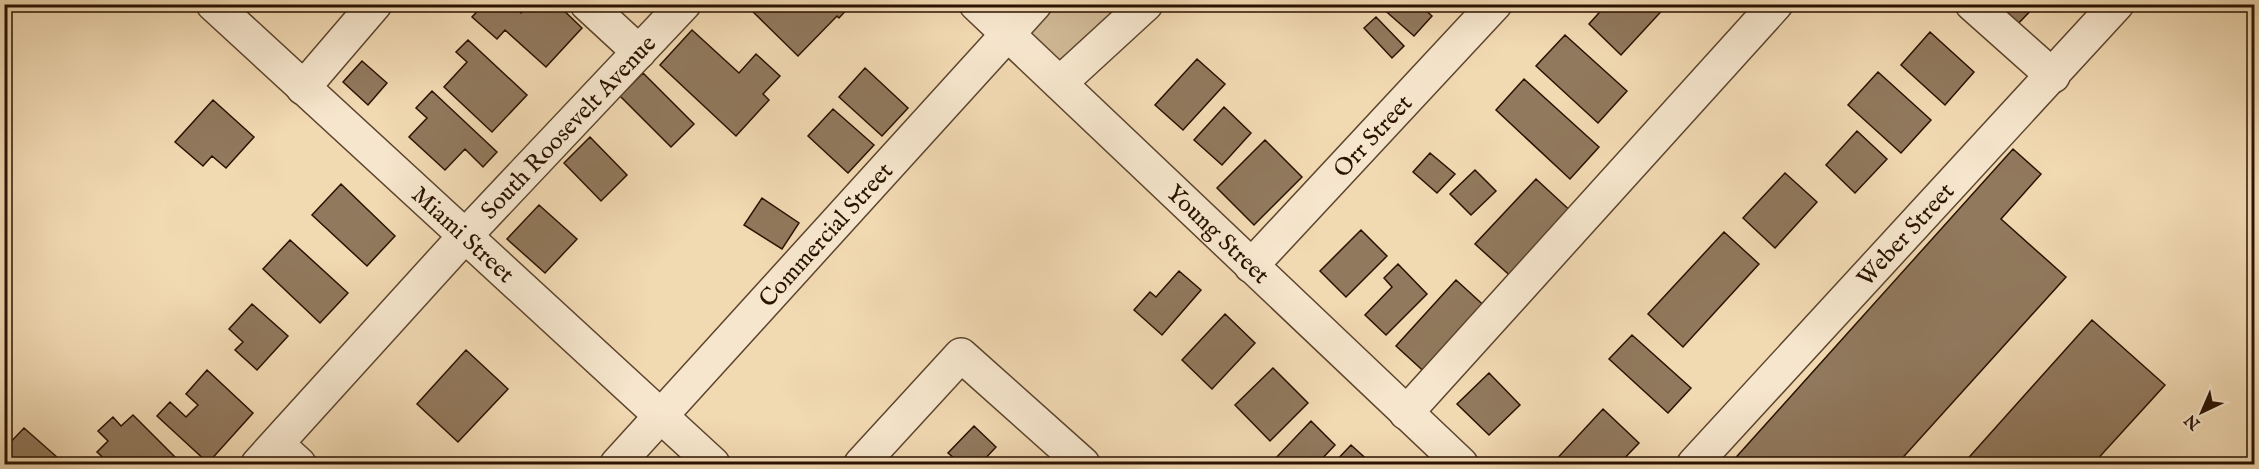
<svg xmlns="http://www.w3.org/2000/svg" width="2259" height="469" viewBox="0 0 2259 469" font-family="'IM FELL English',serif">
<rect width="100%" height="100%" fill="#f1d9b2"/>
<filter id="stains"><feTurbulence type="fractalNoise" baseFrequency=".00333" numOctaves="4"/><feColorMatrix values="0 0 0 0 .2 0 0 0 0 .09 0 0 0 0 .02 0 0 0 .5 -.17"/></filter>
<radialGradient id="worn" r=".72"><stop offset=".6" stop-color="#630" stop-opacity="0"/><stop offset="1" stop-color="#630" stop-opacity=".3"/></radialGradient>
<path fill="#cfb794" stroke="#7c644a" stroke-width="1.5" d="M1035,5H1146L1060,83L1008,34Z"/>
<path fill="#91795d" stroke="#2a1201" stroke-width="1.5" d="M484,4H512L521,13L529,4H557L582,28L546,67L505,30L497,39L472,17Z
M749,4H852L839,18L837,16L798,56L747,6Z
M1384,4H1419L1432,16L1414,36L1381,7Z
M1607,4H1668L1621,55L1589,24Z
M1993,4H2037L2016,26Z
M1376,17L1404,46L1392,58L1364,28Z
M692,30L739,73L756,54L780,76L763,94L769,100L736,136L660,65Z
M1930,32L1974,72L1945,105L1901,65Z
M1565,35L1627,91L1598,123L1536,66Z
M468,40L527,95L492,132L444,87L467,62L456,52Z
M1197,59L1225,84L1183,130L1155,105Z
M362,61L387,83L368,105L343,82Z
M865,68L908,108L882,136L839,97Z
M1878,72L1931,120L1901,153L1848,105Z
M643,73L694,124L671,147L620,96Z
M1524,79L1599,147L1570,179L1496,110Z
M432,91L497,152L483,167L465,149L445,170L409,137L427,118L416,108Z
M213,100L254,137L226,168L212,156L203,166L175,142Z
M1224,107L1251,133L1222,165L1194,140Z
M833,109L874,145L848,173L808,136Z
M1857,131L1887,159L1855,193L1826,165Z
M590,137L627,175L601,201L564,163Z
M1265,140L1302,177L1254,225L1217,188Z
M2013,149L2041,174L2001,219L2066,277L1897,464H1730Z
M1430,153L1455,174L1437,193L1413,172Z
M1475,170L1496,191L1471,215L1450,194Z
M1785,173L1817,202L1775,248L1743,218Z
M1536,179L1576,216L1516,281L1475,244Z
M341,184L395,236L367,266L312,215Z
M762,198L799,223L782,249L744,225Z
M539,205L577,239L545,273L507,239Z
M1361,230L1387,256L1346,297L1320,271Z
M1724,232L1759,264L1683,347L1648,314Z
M290,240L348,293L320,323L263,269Z
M1398,264L1427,294L1386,335L1365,315L1392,287L1384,278Z
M1179,271L1201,290L1162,335L1134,310L1150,292L1156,297Z
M1456,280L1490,311L1430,377L1396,346Z
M252,304L288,336L257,370L235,350L243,342L229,329Z
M1225,314L1255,343L1212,389L1182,360Z
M2092,320L2165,385L2093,464H1963Z
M1632,335L1691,388L1668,413L1609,359Z
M466,350L508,389L458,442L417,404Z
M1273,368L1308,403L1270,441L1235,405Z
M207,370L253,413L208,463L157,416L170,402L186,417L198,405L186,394Z
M1489,373L1520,405L1489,435L1457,404Z
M1603,409L1639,443L1619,464H1552Z
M133,415L181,463L179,464H110L97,452L108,441L98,431L113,417L121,426Z
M1311,421L1335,445L1317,464H1275L1272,462Z
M974,426L996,447L980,464H961L948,453Z
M24,428L58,458L52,464H4V449Z
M1351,445L1372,464H1333Z"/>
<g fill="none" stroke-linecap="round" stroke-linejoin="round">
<g stroke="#5c442d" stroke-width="36">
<g id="minor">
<path id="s1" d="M213,4L713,464"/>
<path d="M587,4L639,52"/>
<path id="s2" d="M976,4L1461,464"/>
<path d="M1972,4L2053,76"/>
<path d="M1060,83L1146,4"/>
<path d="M303,88L375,4"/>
<path id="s3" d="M1251,266L1495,4"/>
<path d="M1406,413L1776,4"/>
<path d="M277,444L299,464"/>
<path id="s4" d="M258,464L464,237L684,4"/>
<path id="s5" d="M617,464L1035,4"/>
<path d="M861,464L961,355L1083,464"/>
<path id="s6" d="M1694,464L2117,4"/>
</g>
</g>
<use href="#minor" stroke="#f6e6cd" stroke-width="33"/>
</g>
<g text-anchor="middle" stroke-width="4.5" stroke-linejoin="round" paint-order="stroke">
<g font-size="24" fill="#2a1201" stroke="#f6e6cd">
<text dy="8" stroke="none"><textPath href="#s4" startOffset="458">South Roosevelt Avenue</textPath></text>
<text dy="8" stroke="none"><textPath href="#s3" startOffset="178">Orr Street</textPath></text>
<text dy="8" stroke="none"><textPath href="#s1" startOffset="340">Miami Street</textPath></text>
<text dy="8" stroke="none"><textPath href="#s5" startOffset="310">Commercial Street</textPath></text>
<text dy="8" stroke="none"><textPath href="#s2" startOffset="334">Young Street</textPath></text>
<text dy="8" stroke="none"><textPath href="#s6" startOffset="312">Weber Street</textPath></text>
</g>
</g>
<rect width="2259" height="469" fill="none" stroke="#f1d9b2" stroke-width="24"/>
<rect x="6" y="6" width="2247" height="457" fill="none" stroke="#2a1201" stroke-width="3"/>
<rect x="12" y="12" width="2235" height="445" fill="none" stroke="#2a1201" stroke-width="1.5"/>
<g transform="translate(2202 412) rotate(224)" stroke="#f6e6cd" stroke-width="4.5" paint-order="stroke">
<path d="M0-4.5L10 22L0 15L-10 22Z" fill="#2a1201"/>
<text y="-9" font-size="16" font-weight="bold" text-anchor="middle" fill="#2a1201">N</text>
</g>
<rect width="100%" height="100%" filter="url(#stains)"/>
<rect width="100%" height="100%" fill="url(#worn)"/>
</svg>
